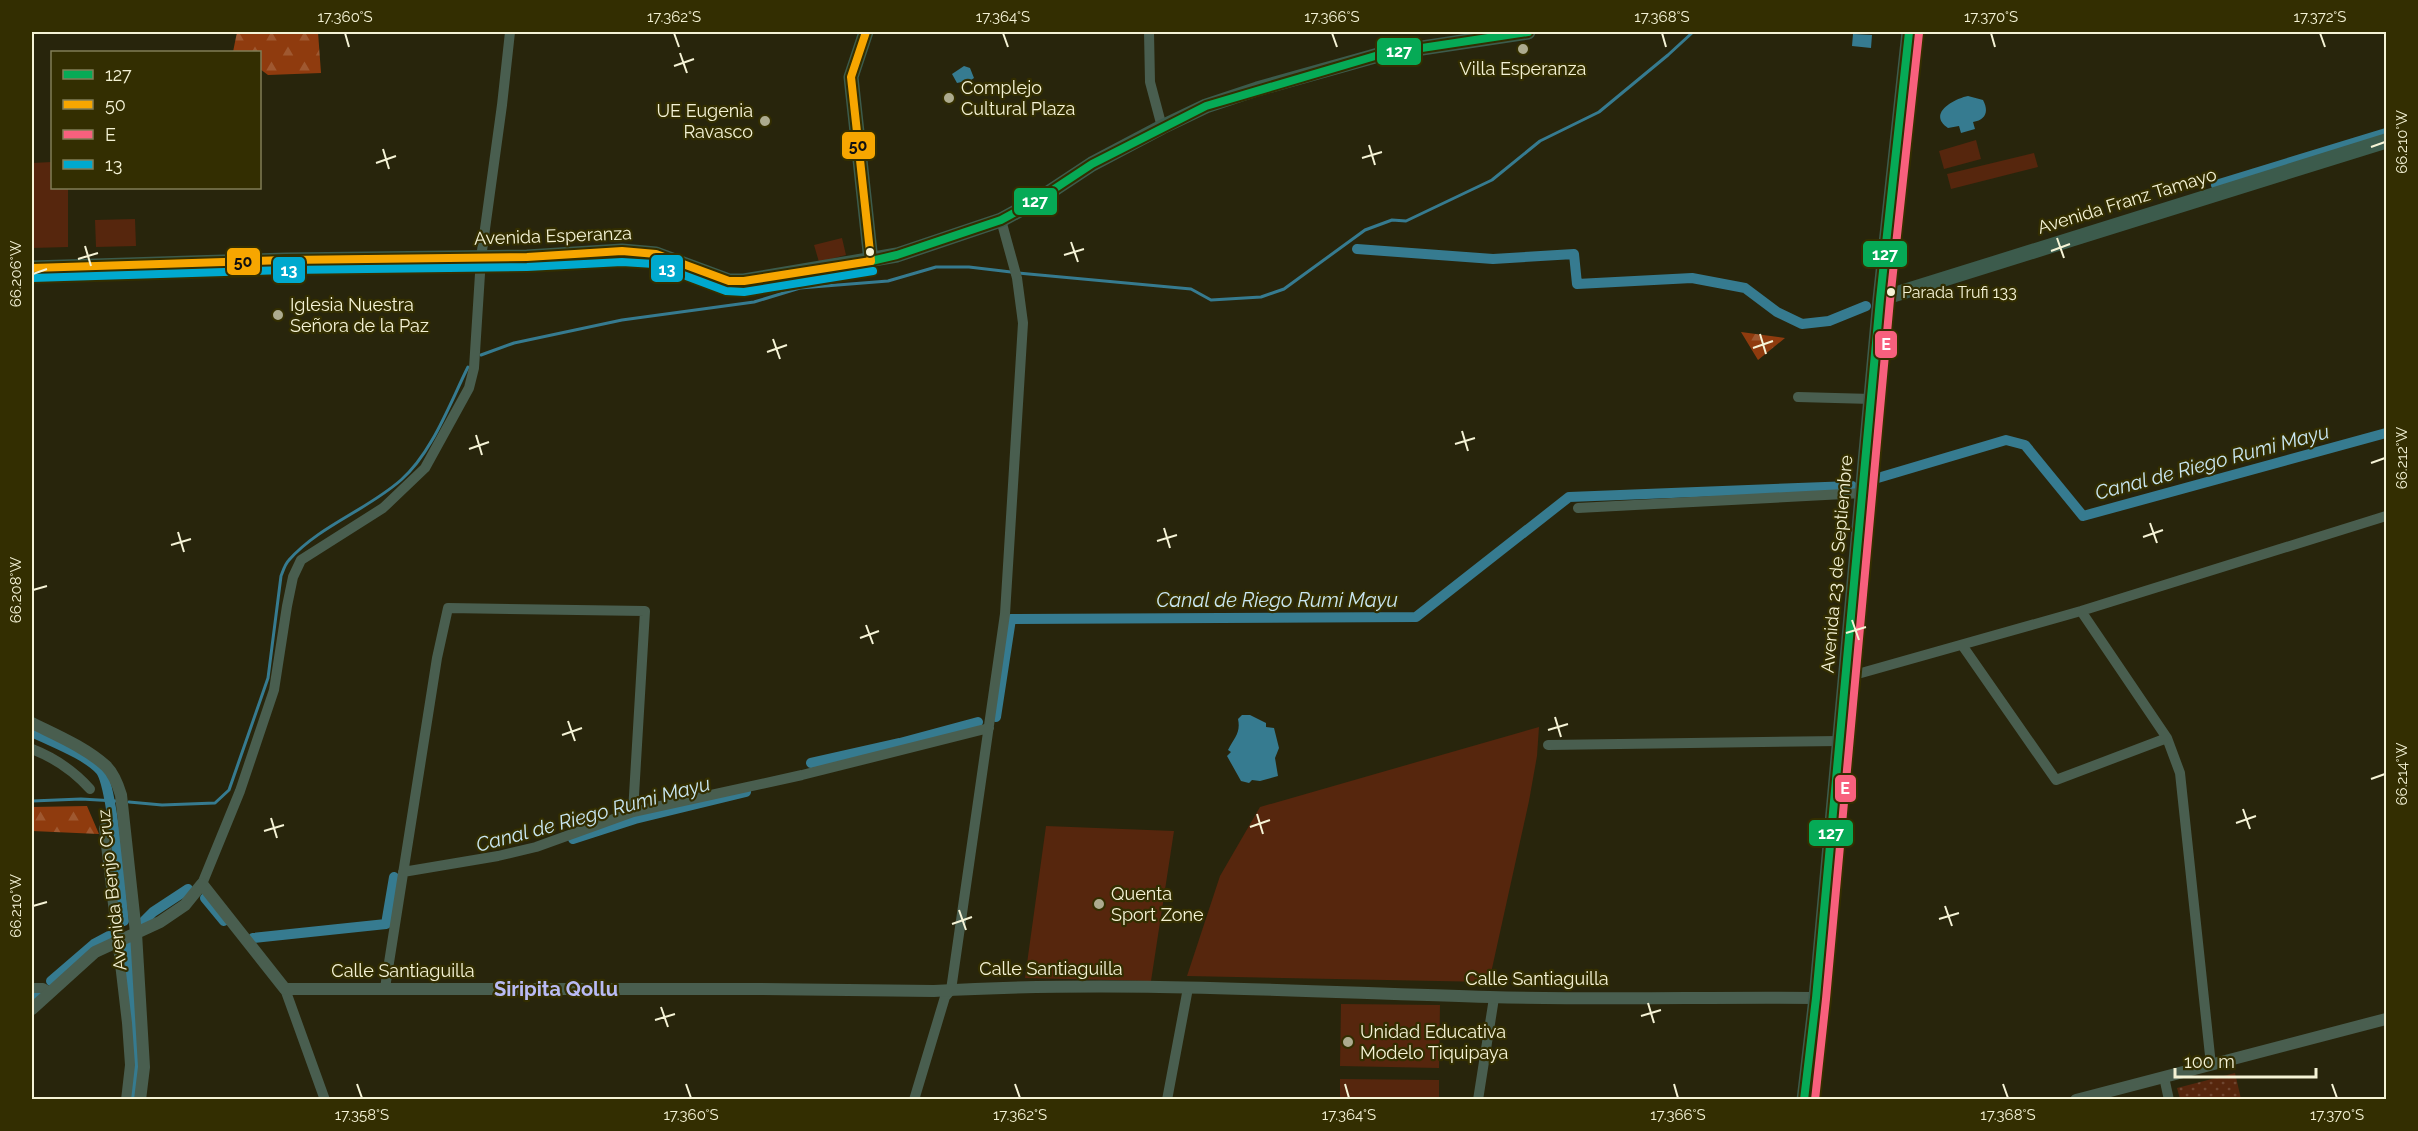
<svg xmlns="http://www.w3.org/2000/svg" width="2418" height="1131" viewBox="0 0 2418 1131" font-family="Raleway,sans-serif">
<defs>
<pattern id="forest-firs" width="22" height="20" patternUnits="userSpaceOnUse" patternTransform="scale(1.5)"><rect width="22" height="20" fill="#8f3b0e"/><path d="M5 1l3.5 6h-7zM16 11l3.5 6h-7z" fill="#9f5830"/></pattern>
<pattern id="park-dots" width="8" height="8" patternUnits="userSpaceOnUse" patternTransform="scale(1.5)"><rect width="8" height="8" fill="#56260d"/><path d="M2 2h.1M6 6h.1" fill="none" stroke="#6f4630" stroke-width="1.8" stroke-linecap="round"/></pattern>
</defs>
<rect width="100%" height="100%" fill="#28250c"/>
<path fill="#56260d" d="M1976,140L1981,159L1944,169L1939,151Z
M2034,153L2038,167L1951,189L1947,174Z
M52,162V188H68V247L32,248V163Z
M135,219L136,246L96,247L95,220Z
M842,238L846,255L819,262L814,245Z
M1539,727L1537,756L1529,801L1489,982L1187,976L1220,876L1260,807Z
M1046,826L1174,831L1151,981L1025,978Z
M1341,1004L1440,1005L1439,1068L1340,1066Z
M1340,1079L1439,1080V1099H1340Z"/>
<path fill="url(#forest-firs)" d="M237,32H318L321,73L268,75L260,69V52H233Z
M1741,332L1785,338L1758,360Z
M87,806L99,834L32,831V807Z"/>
<path fill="url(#park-dots)" d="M2235,1073L2241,1099H2180L2177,1088Z"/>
<path fill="#367b90" d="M1853,34L1872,35L1871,48L1852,46Z
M964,66L970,68L974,78L971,80L957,83L952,74Z
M1968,96L1983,100C1989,111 1986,120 1973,122L1975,129L1961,133L1959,126L1948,128C1927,114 1953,99 1968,96Z
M1242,715H1250L1266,723V727L1274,728L1279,748L1275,758L1278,776L1260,781L1252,780L1249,783L1241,781L1227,756L1231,752L1228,750C1234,738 1241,733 1238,719Z"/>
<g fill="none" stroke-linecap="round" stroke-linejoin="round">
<path stroke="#367b90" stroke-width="3" d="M1018,273L1191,289L1211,300L1261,297L1284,289L1365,230L1392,220L1406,221L1492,180L1540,141L1599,112L1668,55L1693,32
M481,355L514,343L622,320L754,302L800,288L888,281L936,267H969L1011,272
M32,801L81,799L116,801
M129,802L162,805L215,803L229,790L268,678L281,576C283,571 285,564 289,560C319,526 367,510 401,480C432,453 450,403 468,367"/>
<path stroke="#367b90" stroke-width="10" d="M2216,185L2386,133
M1357,249L1493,259L1574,254L1577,284L1692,278L1745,288L1777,312L1802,324L1829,321L1866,306
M1871,480L2006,440L2025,445L2083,516L2386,433
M996,717L1011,619L1416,617L1569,497L1852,486
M32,732C52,742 85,754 100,770C113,785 121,895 124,921
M811,763L900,743L978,722
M573,839L635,819L746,792
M205,898L224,921
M144,921L153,912L188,889
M253,938L386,924L394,877
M128,946L136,1048L132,1100
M51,981L94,944L109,936
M32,1001L38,994"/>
<path stroke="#495e4f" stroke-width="10" d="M1149,32L1150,82L1162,127
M1798,397L1872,399
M1578,508L1863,493
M2081,611L2167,738L2180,773L2211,1065
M1962,645L2056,780L2167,738
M1847,677L2081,611L2386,516
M1548,745L1839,741
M32,749C55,758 73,770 90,789
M104,828L127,1023L130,1065L126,1100
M403,872L498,856L536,847L633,812L802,775L989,728
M202,884L240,791L274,690L287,606L293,577L301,560L383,508L425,468L469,388L474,368L481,258L502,105L510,32
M32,988H43L50,992
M385,988L437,658L448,608L645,611L633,812
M285,989L325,1100
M2164,1077L2169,1100
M914,1100L945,997L951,990L1005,614L1023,323L1017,278L1001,220
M1167,1100L1188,988
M1478,1100L1494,998"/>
<path stroke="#495e4f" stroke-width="12" d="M32,723C56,735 85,747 106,766C114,774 118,785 121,795L136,933L144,1067L140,1100
M32,1009L95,952L160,922L185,905L202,884L285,989H753L934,991C1119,980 1305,992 1490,997C1599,1000 1708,997 1816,998
M2076,1100L2386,1019"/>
<path stroke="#3c5b4c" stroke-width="15" d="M866,32L851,77L871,261
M32,268L286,260L527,257L622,251L656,254L729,281H744L897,255L1001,220L1036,201L1092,164L1162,127L1206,106L1257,89L1382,54L1528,32
M1880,299L2386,141
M1804,1100L1816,998L1880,299L1909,32"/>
<g stroke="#332e01" stroke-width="12">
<path id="bus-1" d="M871,261L897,255L1001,220L1036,201L1092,164L1206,106L1382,54L1528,32
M1804,1100L1816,998L1880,299L1909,32"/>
</g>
<g stroke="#332e01" stroke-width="12">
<path id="bus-2" d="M866,32L851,77L871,261
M32,268L286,260L527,257L622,251L656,254L729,281H744L871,261"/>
</g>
<g stroke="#332e01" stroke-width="12">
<path id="bus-3" d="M1815,1100L1826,999L1890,300L1919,33"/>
</g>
<g stroke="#332e01" stroke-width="12">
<path id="bus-4" d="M32,278L286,270L527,267L622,262L654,264L726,291L744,292L873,271"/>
</g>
<use href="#bus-1" stroke="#06aa56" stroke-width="8"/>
<use href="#bus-2" stroke="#f7a600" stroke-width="8"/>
<use href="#bus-3" stroke="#f8607d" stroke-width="8"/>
<use href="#bus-4" stroke="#00a9ce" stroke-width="8"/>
</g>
<path fill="none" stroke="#f5f3d6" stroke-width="2" d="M345,33L349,47M674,33L679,47M1003,33L1008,47M1332,33L1337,47M1662,33L1666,47M1991,33L1995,47M2320,33L2325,47M680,53L687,73M674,66L694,59M1369,145L1375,165M2371,147L2385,142M383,149L389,169M1362,158L1382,152M376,163L396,156M2057,238L2064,258M1071,242L1078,262M85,246L91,266M2051,251L2070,244M1064,255L1084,249M78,259L98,253M33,274L47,269M1760,334L1766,354M773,339L780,359M1753,348L1773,341M767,352L787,345M1462,431L1468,451M476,435L482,455M1455,444L1475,438M469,449L489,442M2371,463L2385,458M2150,523L2157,543M1164,528L1170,548M178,532L184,552M2143,537L2163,530M1157,541L1177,535M171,545L191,539M33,590L47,586M1852,620L1859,640M866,625L873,644M1846,633L1866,627M860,638L879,631M1555,717L1561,737M568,721L575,741M1548,730L1568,724M562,735L582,728M2371,779L2385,774M2243,809L2250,829M1257,814L1263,834M271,818L277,838M2236,823L2256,816M1250,827L1270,820M264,831L284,825M33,906L47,902M1945,906L1952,926M959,910L966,930M1939,919L1959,913M952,924L972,917M1648,1003L1654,1023M661,1007L668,1027M1641,1016L1661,1010M655,1020L675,1014M357,1084L362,1098M686,1084L691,1098M1015,1084L1020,1098M1345,1084L1349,1098M1674,1084L1678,1098M2003,1084L2008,1098M2332,1084L2337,1098"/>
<g fill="#adab8f" stroke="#332e01" stroke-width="2">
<circle cx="1523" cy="49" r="6"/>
<circle cx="949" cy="98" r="6"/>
<circle cx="765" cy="121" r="6"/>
<circle cx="278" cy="315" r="6"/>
<circle cx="1099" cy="904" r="6"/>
<circle cx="1348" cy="1042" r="6"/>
</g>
<g fill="#f5f3d6" stroke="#332e01" stroke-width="2">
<circle cx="870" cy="252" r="5"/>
<circle cx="1891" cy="292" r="5"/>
</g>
<g text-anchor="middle" stroke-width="4.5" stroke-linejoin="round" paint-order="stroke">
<g font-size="16" fill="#f5f3d6" stroke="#332e01" text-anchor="start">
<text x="1902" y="298">Parada Trufi 133</text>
</g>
<g font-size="18" fill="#f5f3d6" stroke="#332e01" text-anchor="start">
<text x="1523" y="75" text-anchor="middle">Villa Esperanza</text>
<text x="961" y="94">Complejo<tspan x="961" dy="21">Cultural Plaza</tspan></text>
<text x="753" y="117" text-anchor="end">UE Eugenia<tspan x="753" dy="21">Ravasco</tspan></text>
<text x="290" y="311">Iglesia Nuestra<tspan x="290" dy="21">Señora de la Paz</tspan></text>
<text x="1111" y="900">Quenta<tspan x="1111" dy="21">Sport Zone</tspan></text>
<text x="1360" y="1038">Unidad Educativa<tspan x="1360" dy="21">Modelo Tiquipaya</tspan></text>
</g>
<g font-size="18" fill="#f5f3d6" stroke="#332e01">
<text transform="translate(2127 201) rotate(-17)" y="6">Avenida Franz Tamayo</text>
<text transform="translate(553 236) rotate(-2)" y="6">Avenida Esperanza</text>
<text transform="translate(1837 564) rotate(-85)" y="6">Avenida 23 de Septiembre</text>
<text transform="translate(112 890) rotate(-96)" y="6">Avenida Benjo Cruz</text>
<text x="1051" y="975">Calle Santiaguilla</text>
<text x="403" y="977">Calle Santiaguilla</text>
<text x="1537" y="985">Calle Santiaguilla</text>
</g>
<g font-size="20" font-style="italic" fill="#cae7f2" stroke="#332e01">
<text transform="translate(2212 462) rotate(-15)" y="7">Canal de Riego Rumi Mayu</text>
<text x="1277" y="607">Canal de Riego Rumi Mayu</text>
<text transform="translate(593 814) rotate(-15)" y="7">Canal de Riego Rumi Mayu</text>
</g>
<g font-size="20" font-weight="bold" fill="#b9bbf4" stroke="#332e01">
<text x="556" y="996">Siripita Qollu</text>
</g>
</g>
<g stroke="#332e01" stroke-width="2">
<rect x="1376" y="37" width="46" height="29" rx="6" fill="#06aa56"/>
<rect x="841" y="131" width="35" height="29" rx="6" fill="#f7a600"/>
<rect x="1013" y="187" width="45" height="29" rx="6" fill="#06aa56"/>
<rect x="1862" y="240" width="46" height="28" rx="6" fill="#06aa56"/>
<rect x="226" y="247" width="35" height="29" rx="6" fill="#f7a600"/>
<rect x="650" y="254" width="34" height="29" rx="6" fill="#00a9ce"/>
<rect x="272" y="256" width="34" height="28" rx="6" fill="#00a9ce"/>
<rect x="1874" y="330" width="24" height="29" rx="6" fill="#f8607d"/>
<rect x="1834" y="774" width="23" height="29" rx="6" fill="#f8607d"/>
<rect x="1808" y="819" width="46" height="28" rx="6" fill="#06aa56"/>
</g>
<g font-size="16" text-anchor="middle" font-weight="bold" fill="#fff">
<text x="1399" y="57">127</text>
<text x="1035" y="207">127</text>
<text x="1885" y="260">127</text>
<text x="667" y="275">13</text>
<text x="289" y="276">13</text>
<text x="1886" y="350">E</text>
<text x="1845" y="794">E</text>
<text x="1831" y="839">127</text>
</g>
<g font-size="16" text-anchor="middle" font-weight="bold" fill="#111">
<text x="858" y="151">50</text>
<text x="243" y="267">50</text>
</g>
<rect width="2418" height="1131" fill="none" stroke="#332e01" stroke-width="66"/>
<rect x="51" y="51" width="210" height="138" fill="#332e01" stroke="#817d56" stroke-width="1.5"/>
<rect x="63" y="70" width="30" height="9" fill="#06aa56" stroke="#817d56" stroke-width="1.5"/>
<text x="105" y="81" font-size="18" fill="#f5f3d6">127</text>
<rect x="63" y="100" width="30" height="9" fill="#f7a600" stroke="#817d56" stroke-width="1.5"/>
<text x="105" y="111" font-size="18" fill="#f5f3d6">50</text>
<rect x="63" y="130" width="30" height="9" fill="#f8607d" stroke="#817d56" stroke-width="1.5"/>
<text x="105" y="141" font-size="18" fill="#f5f3d6">E</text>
<rect x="63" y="160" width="30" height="9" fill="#00a9ce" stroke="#817d56" stroke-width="1.5"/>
<text x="105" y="171" font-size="18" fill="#f5f3d6">13</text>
<path d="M2175 1068v9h141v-9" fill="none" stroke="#f5f3d6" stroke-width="3"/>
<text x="2184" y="1068" font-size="18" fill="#f5f3d6" stroke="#332e01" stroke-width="4.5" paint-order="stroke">100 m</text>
<rect x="33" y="33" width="2352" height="1065" fill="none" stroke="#f5f3d6" stroke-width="2"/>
<g font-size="15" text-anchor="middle" fill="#f5f3d6">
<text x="345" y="22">17.360°S</text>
<text x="674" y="22">17.362°S</text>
<text x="1003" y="22">17.364°S</text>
<text x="1332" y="22">17.366°S</text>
<text x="1662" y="22">17.368°S</text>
<text x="1991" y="22">17.370°S</text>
<text x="2320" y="22">17.372°S</text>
<text transform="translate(2402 142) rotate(-90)" y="5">66.210°W</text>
<text transform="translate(16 274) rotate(-90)" y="5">66.206°W</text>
<text transform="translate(2402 458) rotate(-90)" y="5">66.212°W</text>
<text transform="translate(16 590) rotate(-90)" y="5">66.208°W</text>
<text transform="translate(2402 774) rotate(-90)" y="5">66.214°W</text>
<text transform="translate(16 906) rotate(-90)" y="5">66.210°W</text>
<text x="362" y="1120">17.358°S</text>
<text x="691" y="1120">17.360°S</text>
<text x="1020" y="1120">17.362°S</text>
<text x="1349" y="1120">17.364°S</text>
<text x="1678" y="1120">17.366°S</text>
<text x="2008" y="1120">17.368°S</text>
<text x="2337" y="1120">17.370°S</text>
</g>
</svg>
